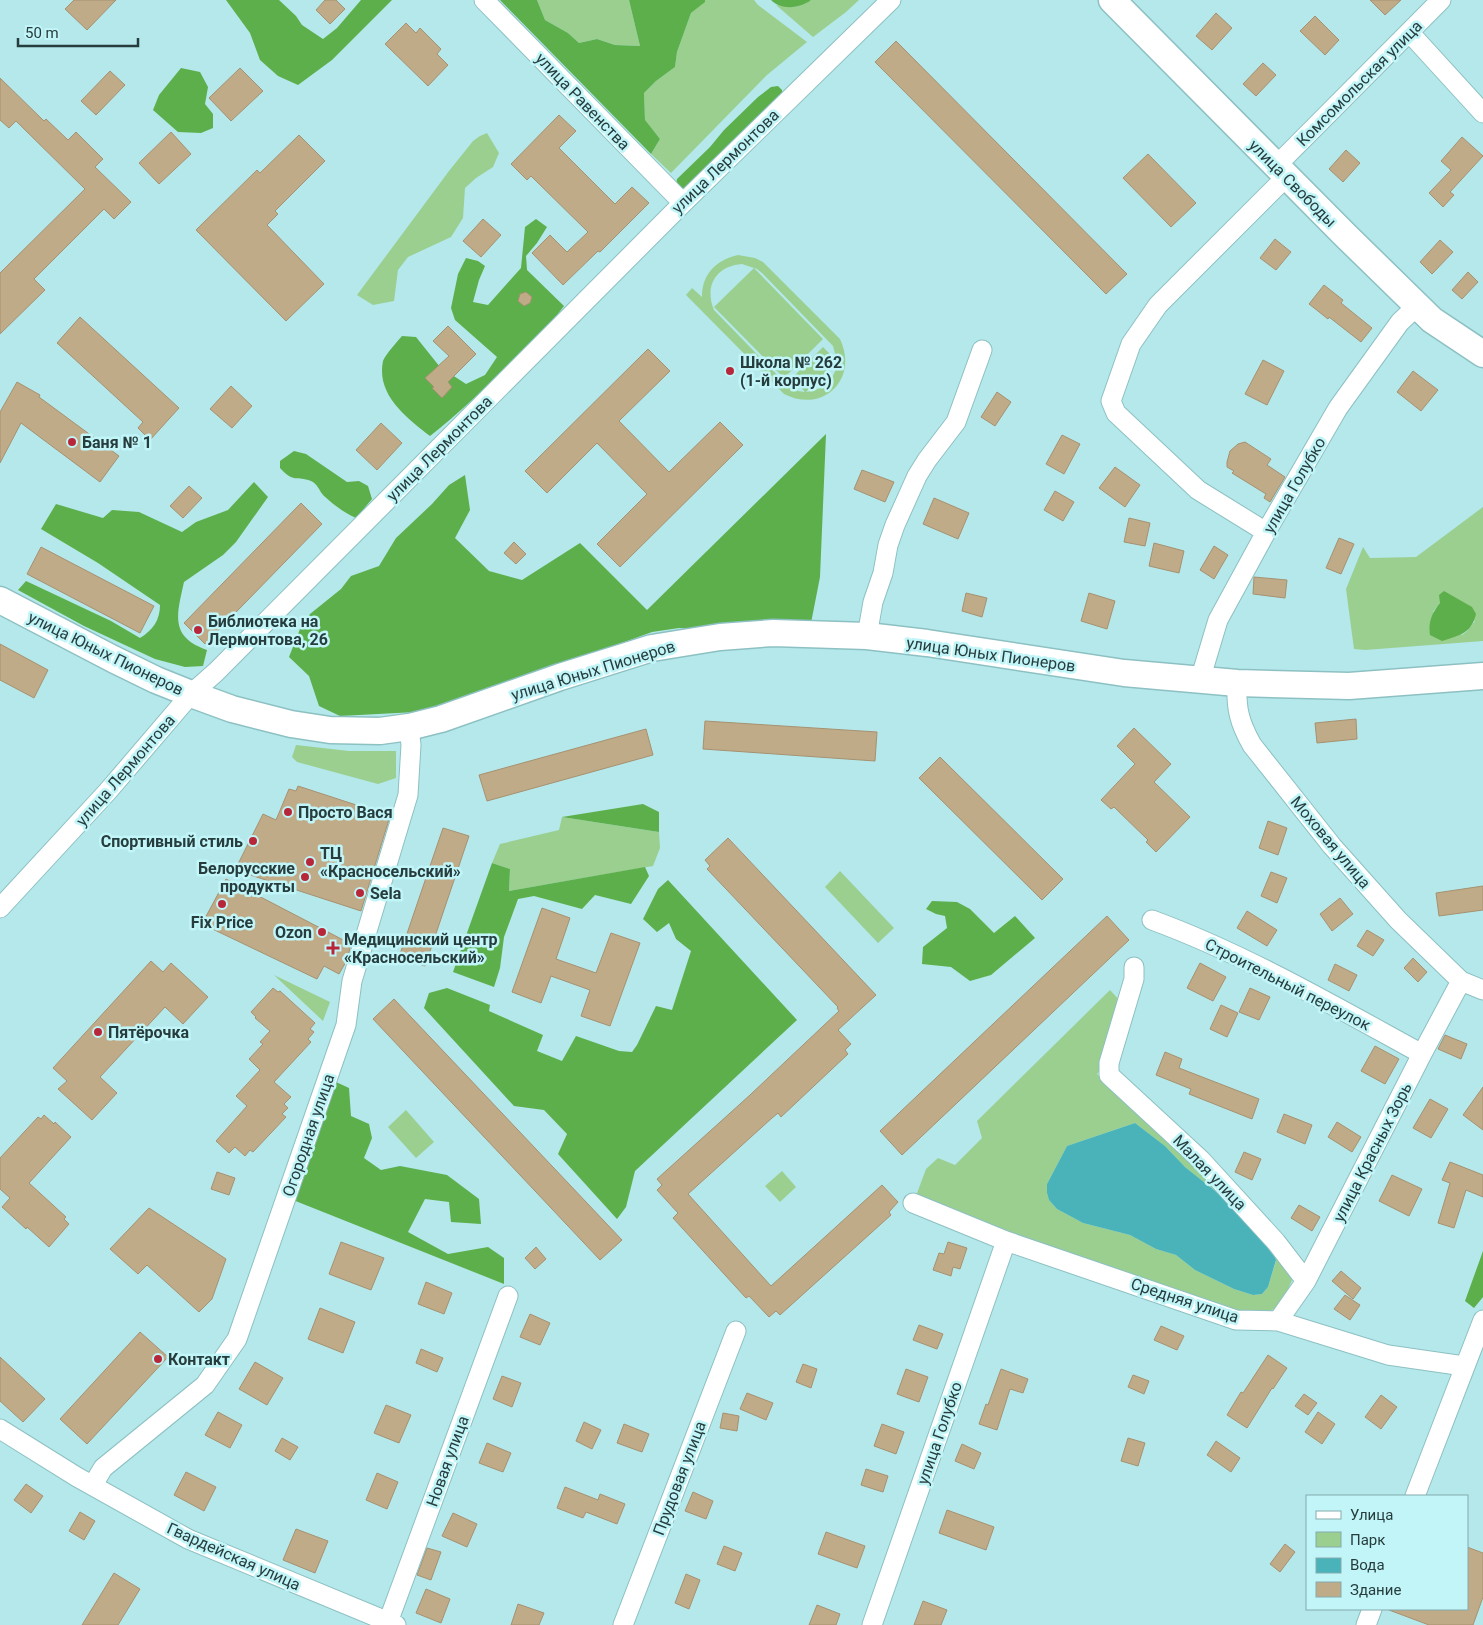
<svg xmlns="http://www.w3.org/2000/svg" width="1483" height="1625" viewBox="0 0 1483 1625" font-family="Roboto,sans-serif">
<rect width="100%" height="100%" fill="#b4e8eb"/>
<path fill="#9bcf90" fill-rule="evenodd" d="M537,0H629L640,46L615,45L597,39L579,43L568,33L545,20Z
M705,0H754L758,5L807,42L767,75L671,173L651,154L660,139L645,121L644,93L656,81L675,67L677,52L691,13L704,2Z
M811,0H859L846,12L813,37L776,5L795,7Z
M487,133L499,153L493,167L476,178L465,188L463,218L451,237L408,257L398,270L394,301L373,305L357,295L449,171L473,141L480,136Z
M738,255L755,258L763,262L840,339C859,379 823,414 784,394L686,295L692,288L702,297C702,274 716,260 738,255ZM742,264L757,269L763,274L833,346L837,361L823,347L792,378L805,392L798,391L784,382L714,310C704,286 716,266 742,264ZM837,361C836,379 824,390 806,392Z
M754,268L823,339L784,378L714,307Z
M1483,507V641L1365,650L1354,649L1346,589L1363,547L1370,558L1416,557ZM1440,603L1475,621L1467,631L1462,635L1433,612Z
M296,745L349,751H396V778L378,784L297,762L292,757Z
M562,817L659,832L660,848L653,866L509,891L510,869L492,863L500,844L559,830Z
M840,871L894,928L878,943L825,887Z
M274,975L330,1002L323,1021Z
M1110,990L1121,1002L1101,1069L1097,1074L1191,1163L1268,1239L1282,1261L1292,1280L1281,1305L1268,1312H1240L1190,1297L1089,1262L1000,1233L923,1202L916,1196L926,1169L938,1158L955,1165L982,1138L977,1121ZM1135,1123L1165,1146L1185,1167L1219,1194L1255,1229L1272,1248L1276,1261L1268,1287L1262,1294L1253,1295L1234,1289L1195,1270L1176,1255L1156,1249L1130,1235L1083,1223L1057,1209L1049,1200L1047,1193V1184L1067,1146Z
M406,1110L434,1142L416,1158L388,1127Z
M782,1171L796,1187L780,1202L765,1186Z"/>
<path fill="#5caf4a" d="M226,0H279L296,16L302,25L323,39L337,28L361,0H392L332,60L298,85L278,76L260,60L250,33Z
M500,0H537L545,20L568,33L579,43L597,39L615,45L640,46L629,0H705V2L691,13L677,52L675,67L656,81L644,93L645,120L660,139L651,154Z
M771,0H811C799,9 781,10 771,0Z
M181,68L200,72L208,87L205,104L213,114V128L201,133L178,132L153,110L159,95Z
M778,86L782,90V97L685,189L676,185L677,179L710,147L724,130L758,97L771,87Z
M536,219L547,227L537,243L526,256L527,270L564,306C548,328 528,347 508,366C483,390 458,414 430,436C407,418 376,395 383,361C385,355 397,342 402,336L416,337L440,367L466,384L485,375L497,357L455,320L451,308L458,274L466,258L478,261L485,266L479,280L473,302L488,305L521,268L525,227Z
M826,434L820,577L811,623L707,629L679,628L652,632L435,711L340,716L319,706L309,676L289,657L300,629L310,614L341,589L351,576L379,566L396,538L432,504L449,485L465,475L470,510L455,538L489,571L522,580L580,543L647,610Z
M294,451L306,454L347,482L359,481L368,486L372,499L356,518C343,512 334,505 324,496C319,491 318,484 311,481C296,475 295,484 280,468V461Z
M254,482L268,497L236,542L223,555L184,582C177,614 169,637 207,650L203,666L185,667L155,659L84,626L18,590L26,581L111,621L140,638C153,630 160,620 160,605L98,563L41,529L56,504L103,518L112,510L139,512L182,532L196,522L228,510Z
M1444,591L1472,607L1476,614C1471,634 1460,635 1442,641L1430,635C1428,622 1432,613 1440,603L1439,595Z
M643,804L659,812V832L562,817Z
M492,863L510,869L509,891L645,867L649,876L631,904L595,895L582,909L534,896L518,899L504,937L500,968L494,987L453,972Z
M668,880L797,1020L635,1171L626,1207L617,1219L558,1154L567,1134L544,1110L514,1106L424,1008L429,993L447,988L490,1005L489,1011L543,1035L537,1051L562,1061L576,1036L619,1051L632,1052L637,1045L656,1006L672,1010L691,951L676,939L669,923L657,932L643,919L658,889Z
M932,901L957,902L970,909L994,933L1015,916L1035,938L991,975L970,981L951,967L922,964L923,947L947,928L945,916L936,914L926,909Z
M336,1082L349,1088L351,1116L369,1124L372,1138L364,1158L381,1170L400,1166L447,1175L479,1199L481,1224L451,1222L449,1202L425,1199L408,1232L448,1254L488,1247L504,1258V1284L293,1200Z
M1483,1251V1297L1474,1308L1465,1301Z"/>
<path fill="#4ab3b9" d="M1135,1123L1165,1146L1185,1167L1219,1194L1255,1229L1272,1248L1276,1260L1268,1287L1262,1294L1253,1295L1234,1289L1195,1270L1176,1255L1156,1249L1130,1235L1083,1223L1057,1209L1049,1200L1047,1193V1184L1067,1146Z"/>
<path fill="#c0ab88" stroke="#a69170" d="M74,0H116L87,30L65,9Z
M325,0H336L345,9L330,24L316,10Z
M1370,0H1401L1385,15Z
M1216,13L1232,28L1212,50L1196,36Z
M1315,16L1339,40L1325,55L1300,31Z
M406,23L416,33L420,28L441,49L437,54L448,65L428,86L385,44Z
M896,41L1127,274L1106,294L875,62Z
M1263,63L1276,75L1256,96L1243,84Z
M240,68L263,91L231,121L209,98Z
M110,71L125,85L96,115L81,101Z
M0,78L44,121L46,119L68,140L76,132L103,159L95,167L131,202L114,219L104,209L34,279L45,290L0,334V273L85,189L16,121L9,128L0,120Z
M559,115L576,131L559,148L615,204L632,187L649,203L600,252L598,251L563,285L532,253L550,235L567,252L588,232L531,176L527,180L511,164Z
M171,132L191,154L159,184L139,163Z
M299,135L325,161L275,211L278,214L267,225L324,284L286,321L196,230L257,170L260,173Z
M1462,137L1483,156L1450,192L1454,195L1443,207L1429,193L1451,170L1441,161Z
M1346,150L1360,163L1343,182L1329,169Z
M1148,154L1196,203L1171,227L1123,178Z
M483,219L501,235L481,257L463,241Z
M1275,239L1291,252L1276,270L1260,258Z
M1440,240L1453,252L1432,274L1420,262Z
M1468,272L1478,282L1462,299L1452,290Z
M1324,285L1343,300L1341,303L1372,328L1361,342L1329,317L1328,319L1309,304Z
M526,292L532,297L530,303L524,306L518,301L520,294Z
M80,317L179,408L150,440L138,428L143,422L57,343Z
M448,326L476,354L448,382L452,387L442,398L432,388L434,387L425,378L449,356L433,341Z
M648,349L670,371L619,421L669,472L720,422L743,445L620,567L597,544L647,494L597,443L547,493L525,471Z
M1263,360L1284,371L1267,405L1245,394Z
M1413,371L1438,390L1421,411L1397,392Z
M17,382L40,395L39,397L119,456L100,482L21,423L0,463V412Z
M231,386L252,406L232,428L210,409Z
M997,392L1011,402L995,426L981,417Z
M381,423L402,443L377,470L356,450Z
M1062,435L1080,444L1064,474L1046,464Z
M1245,442L1271,459L1267,465L1285,477L1270,502L1264,498L1266,494L1232,473L1234,471L1227,467V462L1230,451L1238,444Z
M1115,467L1140,485L1125,507L1099,488Z
M862,470L894,482L885,502L854,489Z
M189,486L202,498L183,518L170,506Z
M1055,491L1074,502L1063,521L1044,510Z
M934,498L969,513L958,539L923,524Z
M301,503L322,524L205,644L184,623Z
M1129,518L1150,523L1145,546L1124,542Z
M1339,538L1354,544L1341,574L1326,568Z
M514,542L526,554L516,564L504,553Z
M1154,543L1184,551L1179,573L1149,566Z
M1214,546L1228,555L1214,579L1200,570Z
M41,547L154,606L140,633L27,574Z
M1254,577L1287,580L1285,598L1253,594Z
M966,593L987,598L982,617L962,611Z
M1089,593L1115,601L1107,629L1081,621Z
M0,644L48,670L34,698L0,680Z
M1356,719L1357,739L1317,743L1315,723Z
M705,721L877,732L875,761L703,749Z
M1134,728L1171,764L1154,782L1190,817L1156,852L1146,842L1148,840L1114,807L1111,809L1101,800L1135,764L1117,746Z
M646,729L653,755L487,801L479,775Z
M940,757L1063,879L1042,900L919,778Z
M298,786L390,816L361,911L235,870L263,814L276,820L289,789L296,791Z
M1268,821L1287,828L1278,855L1259,848Z
M443,828L469,836L425,966L399,957Z
M728,838L876,995L838,1030L851,1044L845,1050L848,1054L781,1117L778,1113L772,1118L688,1194L771,1286L882,1185L898,1202L889,1212L891,1215L780,1315L776,1311L769,1317L749,1296L746,1298L673,1218L678,1213L657,1190L662,1185L657,1179L750,1095L839,1011L837,1008L838,1007L707,869L710,866L705,860Z
M1271,872L1287,878L1277,903L1261,896Z
M226,879L351,944L347,960L339,974L324,966L317,979L202,924Z
M1483,886V910L1439,916L1436,893Z
M1340,898L1353,914L1332,931L1320,914Z
M542,908L570,918L556,959L596,973L611,933L640,943L610,1026L581,1016L590,990L551,976L541,1003L512,992Z
M1247,911L1277,930L1267,946L1237,928Z
M1107,916L1129,940L902,1155L880,1131Z
M1367,930L1384,940L1373,956L1357,946Z
M1413,958L1427,972L1418,982L1404,968Z
M151,961L163,972L171,963L208,997L183,1024L165,1007L100,1077L117,1093L92,1120L58,1089L67,1081L53,1068Z
M1200,963L1226,977L1213,1001L1187,988Z
M1335,964L1357,975L1349,991L1328,980Z
M273,988L278,992L280,991L315,1023L310,1029L314,1032L308,1039L311,1042L274,1082L291,1097L284,1104L288,1108L282,1114L286,1117L253,1152L250,1150L245,1156L235,1147L229,1153L216,1141L247,1106L236,1096L260,1070L249,1059L263,1044L260,1042L270,1031L255,1018L256,1017L251,1012Z
M1250,988L1270,997L1259,1020L1239,1012Z
M394,999L622,1240L600,1260L373,1019Z
M1221,1005L1238,1013L1227,1037L1210,1029Z
M1445,1035L1467,1044L1461,1059L1438,1049Z
M1375,1046L1399,1059L1385,1084L1361,1071Z
M1165,1052L1182,1059L1179,1068L1259,1099L1252,1119L1189,1094L1191,1089L1156,1075Z
M1483,1087V1130L1463,1115Z
M1430,1099L1448,1109L1431,1138L1413,1128Z
M1284,1114L1312,1125L1305,1144L1277,1132Z
M44,1115L54,1124L55,1122L71,1137L29,1183L66,1217L64,1219L69,1224L49,1247L27,1227L26,1229L2,1207L10,1198L0,1189V1158L38,1117L41,1119Z
M1337,1122L1361,1137L1352,1152L1328,1137Z
M1244,1152L1261,1159L1252,1180L1235,1172Z
M1450,1162L1483,1175V1197L1466,1190L1454,1228L1438,1223L1450,1183L1442,1180Z
M217,1172L235,1178L229,1195L211,1189Z
M1392,1175L1422,1189L1409,1216L1379,1201Z
M1299,1205L1320,1217L1312,1231L1291,1218Z
M149,1208L226,1259L212,1299L199,1312L147,1265L138,1274L110,1249Z
M341,1242L384,1258L371,1290L329,1274Z
M948,1242L967,1248L960,1269L953,1267L951,1276L933,1270L939,1253L944,1254Z
M536,1247L546,1259L535,1269L525,1258Z
M1341,1271L1361,1288L1353,1299L1332,1281Z
M426,1282L452,1293L444,1314L418,1304Z
M1345,1295L1360,1305L1350,1320L1334,1309Z
M320,1308L355,1322L343,1353L308,1339Z
M530,1314L550,1323L540,1345L520,1337Z
M919,1325L943,1334L937,1349L913,1340Z
M1161,1326L1184,1336L1177,1350L1154,1340Z
M140,1332L168,1357L87,1444L60,1419Z
M421,1349L443,1358L437,1372L416,1363Z
M1268,1355L1287,1368L1273,1389L1272,1388L1247,1428L1227,1415L1241,1392L1243,1393Z
M0,1357L45,1399L23,1422L0,1401Z
M255,1362L283,1378L267,1405L239,1389Z
M803,1364L817,1369L811,1388L796,1382Z
M906,1369L928,1377L919,1402L897,1394Z
M1001,1369L1028,1379L1023,1393L1010,1389L997,1430L979,1424L986,1404L988,1405Z
M1133,1375L1149,1381L1144,1394L1128,1387Z
M502,1376L521,1383L512,1407L493,1399Z
M747,1393L773,1403L766,1420L740,1409Z
M1304,1394L1317,1403L1308,1415L1295,1406Z
M1381,1395L1397,1407L1381,1429L1365,1417Z
M386,1405L411,1415L399,1443L374,1433Z
M218,1412L242,1425L230,1448L205,1435Z
M1318,1412L1335,1424L1322,1444L1305,1432Z
M723,1413L739,1416L737,1431L720,1428Z
M584,1422L601,1430L592,1449L576,1441Z
M624,1424L649,1434L642,1452L617,1443Z
M882,1424L904,1432L896,1454L874,1446Z
M282,1438L298,1447L290,1460L275,1451Z
M1128,1438L1145,1443L1138,1466L1121,1461Z
M1216,1441L1240,1458L1231,1472L1207,1455Z
M487,1443L511,1453L503,1472L479,1463Z
M962,1444L981,1453L974,1469L955,1461Z
M866,1469L888,1476L883,1492L861,1485Z
M186,1472L216,1487L204,1511L174,1495Z
M377,1473L398,1482L387,1509L366,1500Z
M26,1484L43,1496L31,1513L14,1500Z
M565,1487L598,1500L600,1494L625,1504L617,1524L586,1512L583,1518L557,1508Z
M693,1492L713,1501L706,1519L685,1511Z
M947,1510L994,1527L986,1550L939,1533Z
M80,1512L95,1521L84,1540L69,1531Z
M453,1513L477,1524L467,1547L442,1536Z
M296,1529L328,1541L315,1573L283,1560Z
M826,1532L865,1546L857,1568L818,1554Z
M1285,1544L1295,1552L1280,1572L1270,1564Z
M724,1546L742,1553L735,1571L717,1564Z
M1467,1547L1483,1553V1597L1473,1625H1429L1389,1610V1609H1467Z
M427,1548L441,1552L431,1580L417,1575Z
M114,1573L140,1589L118,1625H82Z
M686,1574L700,1580L689,1609L675,1603Z
M426,1589L450,1599L441,1623L416,1613Z
M923,1601L947,1610L941,1625H914Z
M518,1604L544,1613L539,1625H511Z
M817,1605L840,1614L836,1625H809Z"/>
<g fill="none" stroke-linecap="round" stroke-linejoin="round">
<g stroke="#8dc0c2" stroke-width="21">
<path id="minor" d="M484,0L683,203
M1409,32L1483,113
M1276,166L1441,0
M1266,532L1198,490L1116,413L1111,401L1131,344L1158,305L1287,176
M867,636L873,602L883,573L888,545L895,525L917,476L927,460L956,422L982,350
M1200,680L1218,620L1266,532L1338,408L1400,322L1417,306
M1237,683C1236,708 1239,722 1252,745L1332,846L1398,920L1461,981L1483,990
M0,908L108,791L191,694L216,672L683,203L891,0
M1152,920C1247,955 1334,1006 1422,1054
M1134,967V979L1109,1063V1075L1201,1160L1276,1242L1306,1281
M913,1203L1006,1241L1236,1320L1278,1321L1388,1355L1464,1366
M1278,1321L1306,1281L1422,1054L1461,981
M0,1429L77,1477L188,1539L396,1625
M93,1485L103,1468L205,1385L237,1339L346,1025L352,981L408,795L411,745L409,727
M1415,1496L1483,1320
M387,1625L508,1296
M623,1625L736,1331
M872,1625L1006,1241
M1366,1625L1372,1609"/>
</g>
<g stroke="#8dc0c2" stroke-width="29">
<path id="secondary" d="M1112,0L1346,236L1432,320L1483,354
M0,600L113,659L156,680L191,694L232,709L291,724L330,730L380,731L409,727L441,719L560,677L652,648L720,637L773,633L867,636L927,643L1124,673L1237,683L1349,686L1483,676"/>
</g>
<use href="#minor" stroke="#fff" stroke-width="19"/>
<use href="#secondary" stroke="#fff" stroke-width="26"/>
</g>
<g fill="#b82739" stroke="#c1f5f8" stroke-width="2">
<circle cx="730" cy="371" r="5"/>
<circle cx="72" cy="442" r="5"/>
<circle cx="198" cy="630" r="5"/>
<circle cx="288" cy="812" r="5"/>
<circle cx="253" cy="841" r="5"/>
<circle cx="310" cy="862" r="5"/>
<circle cx="305" cy="877" r="5"/>
<circle cx="360" cy="893" r="5"/>
<circle cx="222" cy="904" r="5"/>
<circle cx="322" cy="932" r="5"/>
<path d="M330.5 940.5h5v5h5v5h-5v5h-5v-5h-5v-5h5z"/>
<circle cx="98" cy="1032" r="5"/>
<circle cx="158" cy="1359" r="5"/>
</g>
<g text-anchor="middle" stroke-width="5" stroke-linejoin="round" paint-order="stroke">
<g font-size="16" fill="#273c3d" stroke="#c1f5f8">
<text transform="translate(1359 83) rotate(-45)" y="6">Комсомольская улица</text>
<text transform="translate(583 101) rotate(46)" y="6">улица Равенства</text>
<text transform="translate(725 161) rotate(-44)" y="6">улица Лермонтова</text>
<text transform="translate(1293 183) rotate(45)" y="6">улица Свободы</text>
<text transform="translate(439 448) rotate(-45)" y="6">улица Лермонтова</text>
<text transform="translate(1294 485) rotate(-60)" y="6">улица Голубко</text>
<text transform="translate(106 653) rotate(26)" y="6">улица Юных Пионеров</text>
<text transform="translate(991 654) rotate(8)" y="6">улица Юных Пионеров</text>
<text transform="translate(593 670) rotate(-17)" y="6">улица Юных Пионеров</text>
<text transform="translate(125 770) rotate(-49)" y="6">улица Лермонтова</text>
<text transform="translate(1331 842) rotate(50)" y="6">Моховая улица</text>
<text transform="translate(1288 984) rotate(27)" y="6">Строительный переулок</text>
<text transform="translate(308 1135) rotate(-71)" y="6">Огородная улица</text>
<text transform="translate(1372 1152) rotate(-63)" y="6">улица Красных Зорь</text>
<text transform="translate(1210 1172) rotate(46)" y="6">Малая улица</text>
<text transform="translate(1185 1300) rotate(18)" y="6">Средняя улица</text>
<text transform="translate(939 1433) rotate(-71)" y="6">улица Голубко</text>
<text transform="translate(447 1461) rotate(-70)" y="6">Новая улица</text>
<text transform="translate(679 1478) rotate(-69)" y="6">Прудовая улица</text>
<text transform="translate(234 1556) rotate(24)" y="6">Гвардейская улица</text>
</g>
<g font-size="16" font-weight="bold" fill="#273c3d" stroke="#c1f5f8" text-anchor="start">
<text x="740" y="368">Школа № 262<tspan x="740" dy="18">(1-й корпус)</tspan></text>
<text x="82" y="448">Баня № 1</text>
<text x="208" y="627">Библиотека на<tspan x="208" dy="18">Лермонтова, 26</tspan></text>
<text x="298" y="818">Просто Вася</text>
<text x="243" y="847" text-anchor="end">Спортивный стиль</text>
<text x="320" y="859">ТЦ<tspan x="320" dy="18">«Красносельский»</tspan></text>
<text x="295" y="874" text-anchor="end">Белорусские<tspan x="295" dy="18">продукты</tspan></text>
<text x="370" y="899">Sela</text>
<text x="222" y="928" text-anchor="middle">Fix Price</text>
<text x="312" y="938" text-anchor="end">Ozon</text>
<text x="344" y="945">Медицинский центр<tspan x="344" dy="18">«Красносельский»</tspan></text>
<text x="108" y="1038">Пятёрочка</text>
<text x="168" y="1365">Контакт</text>
</g>
</g>
<rect x="1306" y="1495" width="162" height="115" fill="#c1f5f8" stroke="#83abad"/>
<rect x="1316" y="1511" width="25" height="8" fill="#ffffff" stroke="#83abad"/>
<text x="1350" y="1520" font-size="15" fill="#273c3d">Улица</text>
<rect x="1316" y="1532" width="25" height="15" fill="#9bcf90" stroke="#83abad"/>
<text x="1350" y="1545" font-size="15" fill="#273c3d">Парк</text>
<rect x="1316" y="1558" width="25" height="15" fill="#4ab3b9" stroke="#83abad"/>
<text x="1350" y="1570" font-size="15" fill="#273c3d">Вода</text>
<rect x="1316" y="1582" width="25" height="15" fill="#c0ab88" stroke="#83abad"/>
<text x="1350" y="1595" font-size="15" fill="#273c3d">Здание</text>
<path d="M18 38v8h120v-8" fill="none" stroke="#273c3d" stroke-width="2.5"/>
<text x="25" y="38" font-size="15" fill="#273c3d" stroke="#c1f5f8" stroke-width="4" paint-order="stroke">50 m</text>
</svg>
